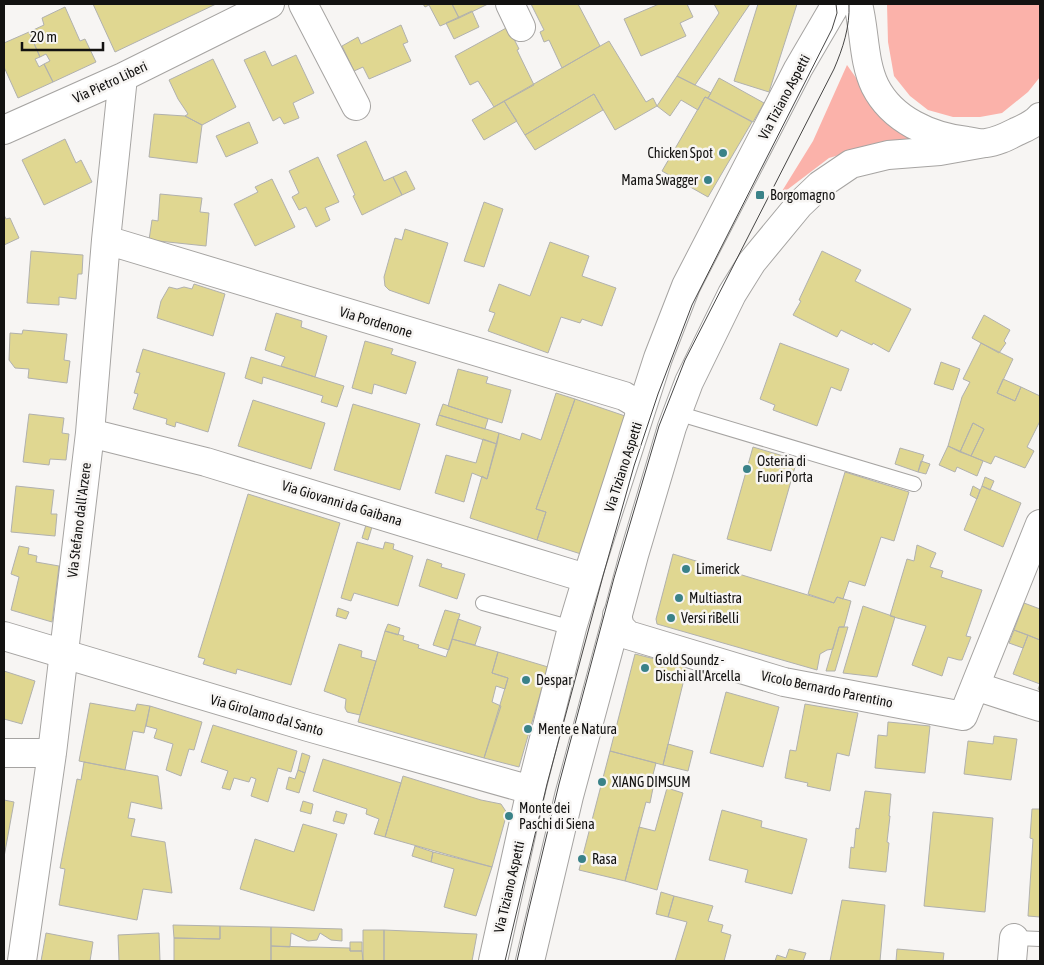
<svg xmlns="http://www.w3.org/2000/svg" width="1044" height="965" viewBox="0 0 1044 965" font-family="'Asap Condensed',sans-serif">
<rect width="100%" height="100%" fill="#f7f5f3"/>
<path fill="#fbb2aa" d="M887,4H1040V77L1028,92L1002,113L980,117H953L928,110L910,96L894,76L888,42Z
M847,65L859,82L916,139L870,146L829,158L779,196L813,141Z"/>
<path fill="#e0d791" stroke="#b1b1ae" d="M93,4H216L115,52Z
M423,4H452L459,18L440,26L429,5L425,7Z
M452,4H488L459,18Z
M531,4H578L600,46L562,68L549,40L544,42L540,32L544,30Z
M659,4H687L693,17L680,23L686,36L641,56L624,19Z
M714,4H750L695,85L677,76L719,13Z
M758,4H797L769,92L734,81Z
M65,7L80,41L85,39L96,62L53,82L44,64L50,61L46,54L40,57L29,32L44,25L42,18Z
M472,11L479,27L454,39L446,23Z
M401,25L408,42L403,44L411,61L369,79L363,67L354,71L342,46L358,37L361,44Z
M508,27L519,49L517,50L534,85L494,107L478,81L470,85L455,56Z
M29,32L40,57L35,59L39,67L44,64L53,82L18,98L4,67V43Z
M609,41L646,102L653,98L657,106L615,130L594,94L525,135L504,101Z
M265,51L272,66L296,55L314,93L293,103L299,118L284,124L280,117L273,121L244,60Z
M213,59L236,107L202,125L185,116L188,114L178,99L169,80Z
M677,76L711,93L708,98L705,97L698,110L681,100L670,116L657,106Z
M719,78L764,103L753,122L708,98Z
M594,94L603,110L535,150L525,135Z
M705,97L752,122L708,197L662,171Z
M504,101L517,121L484,140L472,120Z
M154,114L185,116L202,125L197,163L149,157Z
M249,122L258,143L226,157L216,136Z
M65,139L76,163L81,160L92,182L44,205L22,160Z
M366,141L384,181L393,177L402,195L362,215L353,196L355,195L337,155Z
M318,157L339,202L325,208L330,220L316,227L306,207L299,210L292,197L299,193L289,171Z
M406,171L415,189L402,195L393,177Z
M272,179L295,227L255,246L234,204L258,192L255,187Z
M160,194L202,198L200,212L209,213L206,246L149,240L152,220L158,221Z
M484,202L503,209L484,267L464,261Z
M4,215L6,219L10,218L19,238L4,245Z
M405,229L448,243L429,304L389,290L385,286L384,277L395,238L402,240Z
M550,242L589,256L582,276L616,288L602,326L582,319L580,323L561,317L548,353L488,331L495,313L489,311L499,284L530,296Z
M31,251L83,255L82,274H78L76,299L59,297V305L27,303Z
M822,251L861,270L855,281L911,309L889,352L873,343L872,345L841,330L837,337L793,315L801,301L799,300Z
M194,284L225,294L213,336L157,318L161,301L169,287L177,289L184,287L192,289Z
M276,313L302,321L301,327L327,336L315,377L281,366L285,357L265,350Z
M984,315L1010,330L1004,341L1006,343L999,353L972,338Z
M23,330L67,334L64,360L70,361L67,383L28,378L29,369L15,368L9,360L10,333L22,334Z
M365,341L393,349L391,354L416,362L406,394L374,384L372,394L352,388Z
M780,343L849,369L841,391L831,387L817,426L773,410L775,405L760,399Z
M981,343L1013,359L997,393L1015,401L1021,387L1040,396V421L1027,447L1034,451L1025,468L995,456L991,464L971,456L984,429L973,423L960,452L948,446L962,397L970,382L963,379Z
M143,349L225,373L208,432L176,422L175,427L166,424L167,419L133,409L138,394L134,393L140,373L136,372Z
M251,357L344,386L337,407L321,402L323,396L263,377L262,384L245,378Z
M941,362L960,369L953,390L934,384Z
M458,369L488,377L486,383L511,390L502,423L448,406Z
M1003,379L1021,387L1015,401L997,393Z
M556,393L575,399L536,509L546,512L537,540L470,518L482,476L487,479L499,433L520,440L522,433L541,440Z
M575,399L628,417L581,554L537,540L546,512L536,509Z
M253,400L325,423L311,469L238,446Z
M353,404L420,424L400,490L334,470Z
M443,404L488,419L485,429L439,415Z
M29,414L64,418L62,433L69,434L66,460L50,459L49,465L23,462Z
M439,415L499,433L497,444L436,425Z
M973,423L984,429L971,456L960,452Z
M483,439L497,444L487,479L472,473L464,502L435,493L446,455L476,463Z
M948,446L983,461L977,476L957,467L955,472L939,465Z
M753,447L797,460L771,551L727,539Z
M900,448L924,455L918,472L895,464Z
M921,461L930,464L926,474L918,472Z
M845,472L909,492L894,541L881,537L865,586L849,581L843,599L837,597L834,603L808,594Z
M985,477L994,481L990,490L982,486Z
M16,486L54,490L51,514H57L55,536L11,532Z
M973,486L980,490L977,499L970,495Z
M982,486L1021,503L1003,547L964,530Z
M248,494L340,523L291,685L237,669L236,674L203,664L205,659L198,657Z
M366,525L372,527L368,540L362,538Z
M357,542L383,549L385,542L394,544L393,549L413,556L398,606L354,593L351,601L341,598Z
M917,545L936,553L930,567L943,571L941,577L982,590L966,636L971,637L962,660H959L948,657L942,676L912,665L926,626L890,616L907,559L914,561Z
M19,546L29,548L28,554L37,556L36,562L59,566L52,622L11,610L19,577L11,574Z
M673,554L834,603L837,597L851,601L844,627H839L833,649L827,650L820,654L817,670L657,624L656,619Z
M427,559L442,564L441,567L465,574L457,599L419,586Z
M1024,603L1040,609V640L1014,630Z
M863,606L895,617L877,677L843,673Z
M338,608L349,612L346,619L336,616Z
M445,610L460,614L449,650L433,645Z
M458,619L481,627L475,645L452,639Z
M388,624L400,628L398,635L385,631Z
M839,627H848L835,671H826Z
M1014,630L1028,635L1023,648L1009,643Z
M385,631L404,636L403,640L419,645L418,648L446,657L452,639L498,652L492,673L508,678L505,689L496,686L492,702L501,706L484,758L358,722Z
M1028,635L1040,640V690L1038,689L1040,684L1013,674Z
M339,644L362,651L361,657L376,661L360,715L347,712L345,708L346,699L324,691Z
M498,652L548,667L519,767L484,758L508,678L492,673Z
M635,654L687,667L663,765L610,751Z
M4,671L35,681L22,724L4,719Z
M726,692L779,707L763,767L710,753Z
M90,703L135,711L137,704L150,706L144,733L133,731L125,770L79,761Z
M805,704L858,713L849,756L837,753L830,791L807,786L808,783L785,778L790,750L796,751Z
M150,706L202,722L194,750L189,749L181,776L166,770L173,744L154,738L157,729L146,726Z
M888,722L930,726L925,773L875,768L878,735L887,736Z
M213,725L297,751L291,772L278,768L268,802L251,796L256,779L251,777L249,782L234,778L230,790L222,788L228,771L201,762Z
M994,736L1017,739L1011,780L964,774L968,741L993,744Z
M668,744L693,751L688,771L663,765Z
M610,751L656,763L651,782L654,783L650,803L646,802L625,881L579,870Z
M302,753L310,756L305,773L298,770Z
M323,759L401,783L385,837L374,834L379,819L366,814L367,809L313,791Z
M84,762L158,776L162,809L131,802L128,818L135,819L131,836L165,842L172,893L143,889L137,920L59,905L65,869L60,868L77,779L81,780Z
M298,770L305,773L299,793L286,789L289,777L295,779Z
M403,776L481,800L501,804L507,813L492,867L385,837Z
M667,788L683,793L657,890L625,881L639,827L655,831Z
M865,791L891,794L889,816H890L887,842L889,843L886,872L849,868L851,847L854,848L856,828L859,829Z
M4,800L14,802L4,857Z
M303,801L313,804L311,814L300,811Z
M1032,809H1040V917L1028,916L1033,839L1030,838Z
M722,810L762,821L761,827L807,839L792,894L745,882L748,870L709,860Z
M336,811L347,814L344,824L333,821Z
M933,812L993,818L985,912L924,906Z
M303,824L337,834L314,911L240,889L255,839L294,852Z
M415,846L433,852L431,862L412,856Z
M433,852L492,867L476,916L444,907L454,869L431,862Z
M661,892L674,896L668,917L656,914Z
M674,896L713,906L708,921L723,925L721,932L731,935L724,961H675L687,922L668,917Z
M842,900L885,905L880,961H830Z
M173,925L220,926V939L174,938Z
M220,926L271,927V961H174V938L220,939Z
M271,927L342,929V941L331,940L320,933L317,940L308,941L291,933L290,947L271,946Z
M363,930H384V961H363Z
M384,930L477,934L472,961H384Z
M46,933L93,942L90,961H41Z
M159,933L160,961H119L118,935Z
M350,942H362V951H350Z
M271,946L350,948V951H362L363,961H271Z
M789,949L806,953L803,961H775L777,955L786,958Z
M897,949L944,953L943,961H896Z"/>
<g fill="none" stroke-linecap="round" stroke-linejoin="round">
<g stroke="#a6a4a2" stroke-width="16">
<path id="lane" d="M677,413L914,484
M483,603L572,628
M1014,938L1040,939"/>
</g>
<g stroke="#a6a4a2" stroke-width="30">
<path id="street" d="M303,4L356,106
M510,4L521,27
M4,130L123,77L270,4
M106,240L624,396L636,403L640,412
M90,433L206,462L579,576L584,583V587
M617,615L620,627L628,635L784,682L963,716L1040,524
M4,636L308,727L531,790
M975,686L1040,707
M4,753H52
M22,961L52,753L90,433L106,240L123,77
M1012,961L1014,938"/>
</g>
<g stroke="#a6a4a2" stroke-width="30">
<path id="secondary" d="M858,4C865,31 863,61 875,86C892,120 931,137 967,141C973,142 980,144 986,143C997,142 1008,136 1018,131C1027,127 1034,124 1040,117
M493,961L531,790L572,628L591,565L658,358L686,286L798,69L836,4
M530,961L569,796L634,555L672,427L689,382L732,294L752,262L799,205L820,185L851,164L888,155L940,151L985,143"/>
</g>
<use href="#lane" stroke="#fff" stroke-width="14"/>
<use href="#street" stroke="#fff" stroke-width="28"/>
<use href="#secondary" stroke="#fff" stroke-width="28"/>
<path stroke="#474645" stroke-width="1" d="M505,961L547,784L603,576L634,466L658,394L692,305L832,29L837,13L836,4
M517,961L528,913L559,784L614,578L659,426L685,360L834,69C843,48 850,27 849,4"/>
</g>
<g fill="#3a8288" stroke="#f7f5f3" stroke-width="2">
<circle cx="723" cy="153" r="5"/>
<circle cx="708" cy="180" r="5"/>
<rect x="755" y="190" width="10" height="10" rx="2.5"/>
<circle cx="747" cy="469" r="5"/>
<circle cx="686" cy="569" r="5"/>
<circle cx="679" cy="598" r="5"/>
<circle cx="671" cy="618" r="5"/>
<circle cx="645" cy="668" r="5"/>
<circle cx="526" cy="680" r="5"/>
<circle cx="528" cy="729" r="5"/>
<circle cx="602" cy="782" r="5"/>
<circle cx="509" cy="816" r="5"/>
<circle cx="582" cy="859" r="5"/>
</g>
<g text-anchor="middle" stroke-width="5" stroke-linejoin="round" paint-order="stroke">
<g font-size="14" fill="#131211" stroke="#f7f5f3">
<text transform="translate(110 82) rotate(-25)" y="5">Via Pietro Liberi</text>
<text transform="translate(784 97) rotate(-62)" y="5">Via Tiziano Aspetti</text>
<text transform="translate(376 322) rotate(17)" y="5">Via Pordenone</text>
<text transform="translate(623 467) rotate(-72)" y="5">Via Tiziano Aspetti</text>
<text transform="translate(342 503) rotate(17)" y="5">Via Giovanni da Gaibana</text>
<text transform="translate(79 520) rotate(-83)" y="5">Via Stefano dall'Arzere</text>
<text transform="translate(827 689) rotate(12)" y="5">Vicolo Bernardo Parentino</text>
<text transform="translate(267 715) rotate(16)" y="5">Via Girolamo dal Santo</text>
<text transform="translate(509 887) rotate(-77)" y="5">Via Tiziano Aspetti</text>
</g>
<g font-size="14" fill="#131211" stroke="#f7f5f3" text-anchor="start">
<text x="713" y="158" text-anchor="end">Chicken Spot</text>
<text x="698" y="185" text-anchor="end">Mama Swagger</text>
<text x="770" y="200">Borgomagno</text>
<text x="757" y="466">Osteria di<tspan x="757" dy="16">Fuori Porta</tspan></text>
<text x="696" y="574">Limerick</text>
<text x="689" y="603">Multiastra</text>
<text x="681" y="623">Versi riBelli</text>
<text x="655" y="665">Gold Soundz -<tspan x="655" dy="16">Dischi all'Arcella</tspan></text>
<text x="536" y="685">Despar</text>
<text x="538" y="734">Mente e Natura</text>
<text x="612" y="787">XIANG DIMSUM</text>
<text x="519" y="813">Monte dei<tspan x="519" dy="16">Paschi di Siena</tspan></text>
<text x="592" y="864">Rasa</text>
</g>
</g>
<rect width="1044" height="965" fill="none" stroke="#131211" stroke-width="10"/>
<path d="M22 42v8h81v-8" fill="none" stroke="#131211" stroke-width="2.5"/>
<text x="30" y="42" font-size="15" fill="#131211" stroke="#f7f5f3" stroke-width="4" paint-order="stroke">20 m</text>
</svg>
